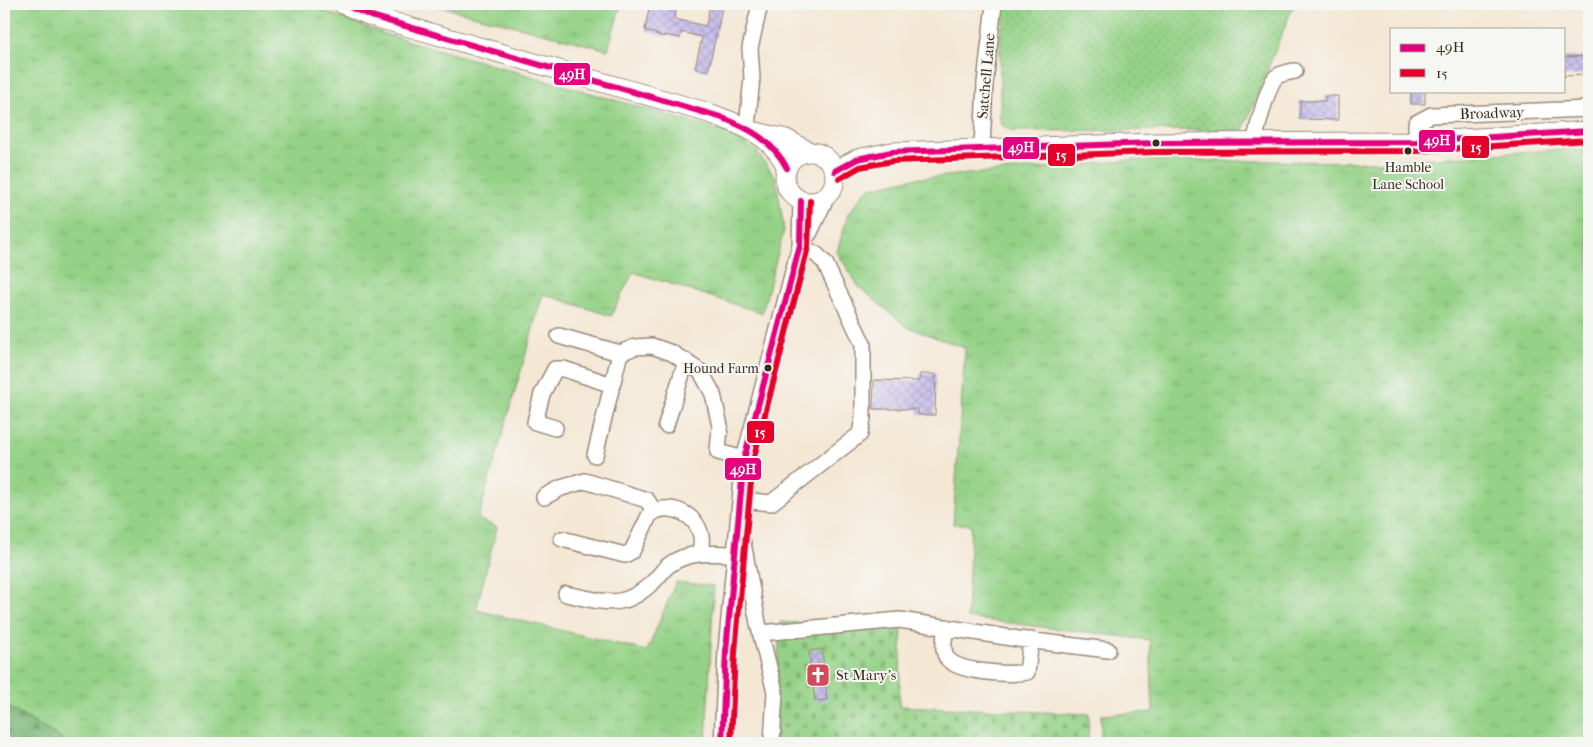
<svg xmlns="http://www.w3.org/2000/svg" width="1593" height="747" viewBox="0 0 1593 747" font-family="'IM FELL French Canon',serif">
<defs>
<pattern id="grass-tufts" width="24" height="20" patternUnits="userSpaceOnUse" patternTransform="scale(1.25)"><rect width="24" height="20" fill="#95d287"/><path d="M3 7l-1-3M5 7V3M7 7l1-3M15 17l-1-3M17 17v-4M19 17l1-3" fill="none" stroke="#81b474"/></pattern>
<pattern id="forest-firs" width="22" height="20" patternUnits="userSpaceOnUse" patternTransform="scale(1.25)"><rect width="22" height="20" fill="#78b474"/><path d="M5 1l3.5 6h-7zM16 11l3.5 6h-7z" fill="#64935f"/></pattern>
<pattern id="cemetery-stones" width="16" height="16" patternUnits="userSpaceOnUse" patternTransform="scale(1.25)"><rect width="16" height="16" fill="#95d287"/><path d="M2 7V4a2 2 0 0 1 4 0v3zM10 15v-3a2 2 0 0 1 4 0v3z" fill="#81b474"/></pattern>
<pattern id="park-dots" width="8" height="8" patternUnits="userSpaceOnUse" patternTransform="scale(1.25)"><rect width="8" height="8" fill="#95d287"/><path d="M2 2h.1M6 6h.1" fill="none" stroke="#81b474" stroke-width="1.8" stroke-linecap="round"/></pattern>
<pattern id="building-cross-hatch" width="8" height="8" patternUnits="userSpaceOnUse" patternTransform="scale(1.25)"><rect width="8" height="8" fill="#bfb3eb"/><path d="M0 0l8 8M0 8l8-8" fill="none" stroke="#9c92be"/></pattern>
</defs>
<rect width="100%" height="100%" fill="#f6f6f2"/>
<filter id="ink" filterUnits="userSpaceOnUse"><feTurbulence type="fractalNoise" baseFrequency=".02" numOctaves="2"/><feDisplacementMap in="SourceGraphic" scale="10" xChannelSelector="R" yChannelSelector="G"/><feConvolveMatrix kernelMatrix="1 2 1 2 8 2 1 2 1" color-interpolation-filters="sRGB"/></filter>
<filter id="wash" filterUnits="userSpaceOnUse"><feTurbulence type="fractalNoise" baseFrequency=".0096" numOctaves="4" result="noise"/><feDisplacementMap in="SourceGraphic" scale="20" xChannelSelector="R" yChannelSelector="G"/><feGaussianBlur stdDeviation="1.12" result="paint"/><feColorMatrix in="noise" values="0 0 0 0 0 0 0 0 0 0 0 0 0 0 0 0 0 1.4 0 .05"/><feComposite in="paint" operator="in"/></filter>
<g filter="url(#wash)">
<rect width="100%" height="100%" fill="#f4e7d4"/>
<path fill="url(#grass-tufts)" stroke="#687e52" d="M4,4H305L385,34L733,134L757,152L776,178L784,230L762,313L633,272L611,316L543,294L478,519L497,527L476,610L647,651L676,582L714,586L706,743H69L4,705Z
M430,4H621L608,50Z
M1589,147V743H1101V715L1153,712L1150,640L967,618L971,524H953L965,348L907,327L859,287L837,252L848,214L867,189L910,179L1135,160L1381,162Z"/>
<path fill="url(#forest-firs)" stroke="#5a6f49" d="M4,705L69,743H4Z"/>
<path fill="url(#cemetery-stones)" stroke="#687e52" d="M780,622L902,627L899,706L1089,714L1088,743H774Z"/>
<path fill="url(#park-dots)" stroke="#687e52" d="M1006,4H1294L1243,130L1012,131L1003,126L1000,121V38Z"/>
<g id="blocks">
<path fill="url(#building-cross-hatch)" d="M650,4L676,9L674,19L706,26L710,4H723L708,71L695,68L702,37L681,32L680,38L664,35V37L645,30Z
M1589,56V75L1564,76V57Z
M1411,91H1425V104H1411Z
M1325,96H1338V120L1300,119V101H1325Z
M920,374H936L935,415H918V409H873L874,380L919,381Z
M822,649L827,700L815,701L809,651Z"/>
</g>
</g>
<g filter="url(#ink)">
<use href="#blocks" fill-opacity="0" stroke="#988879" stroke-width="1"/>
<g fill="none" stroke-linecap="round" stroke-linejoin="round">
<g stroke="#988879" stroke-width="18">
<path id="minor" d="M747,127L752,78L750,48L760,4
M1255,142C1256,131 1268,84 1276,77C1281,73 1289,72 1295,71
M1416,142V123L1431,115L1589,109
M982,148L985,83L994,4
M801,244L810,232L827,196
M559,336L620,353L635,347L652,346L672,353L701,372L713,394L720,426L718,452L744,459
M666,425L686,361
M555,428L535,422L542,394L555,369H564L612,385
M595,455L620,353
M544,497L561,488L585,481L647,500L654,511
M741,500L771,503L860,434L863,418V344L825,263L817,255L800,245
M562,539L625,555L632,551L650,514C669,501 697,514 701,536C702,541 701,547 700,552
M743,543L758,623L775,692L772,743
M566,594C582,597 603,604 620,601C632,599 645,590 653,582C659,577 663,569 669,565C689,550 713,554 736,554
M946,627C945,637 941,648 947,658C958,673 1010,675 1027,672L1031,640
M761,633L900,620L1018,639L1108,650
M722,743L726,651L744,459L800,245L801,201"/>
</g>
<g stroke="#988879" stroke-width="21">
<path id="major" d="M343,4L371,16L709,113C739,124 773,135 787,168
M756,132L786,139L810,152
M785 177a25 25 0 1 1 50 0a25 25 0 1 1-50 0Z
M835,171L857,159L892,152L1156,143L1416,142L1589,131"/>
</g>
<use href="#minor" stroke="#fff" stroke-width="15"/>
<use href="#major" stroke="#fff" stroke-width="19"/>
<g stroke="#f6f6f2" stroke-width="10">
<path id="bus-1" d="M343,4L371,16L720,117C749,128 772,140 787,168
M835,171L857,159L892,152L1156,143L1416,142L1589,131
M722,743L726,651L744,459L800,245L801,201"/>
</g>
<g stroke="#f6f6f2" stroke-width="10">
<path id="bus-2" d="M839,179L860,167L893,161L1156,152L1416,151L1589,140
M731,743L735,652L753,461L808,247L810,201"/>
</g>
<use href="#bus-1" stroke="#e5007d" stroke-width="6"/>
<use href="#bus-2" stroke="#e4002b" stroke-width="6"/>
</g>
</g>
<defs>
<g id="church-square" transform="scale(1.25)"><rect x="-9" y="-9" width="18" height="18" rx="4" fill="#d1495b" stroke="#f6f6f2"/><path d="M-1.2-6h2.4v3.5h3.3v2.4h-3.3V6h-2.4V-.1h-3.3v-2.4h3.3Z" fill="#fff"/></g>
</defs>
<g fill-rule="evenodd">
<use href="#church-square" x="818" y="675"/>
</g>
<g fill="#3b2a1e" stroke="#f6f6f2" stroke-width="2">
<circle cx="1156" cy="143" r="4.5"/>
<circle cx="1408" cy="151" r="4.5"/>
<circle cx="768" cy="368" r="4.5"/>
</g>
<g text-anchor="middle" stroke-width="4" stroke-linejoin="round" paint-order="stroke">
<g font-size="14" fill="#3b2a1e" stroke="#f6f6f2">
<text x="1408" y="172">Hamble<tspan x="1408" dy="17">Lane School</tspan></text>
<text x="759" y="373" text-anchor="end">Hound Farm</text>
</g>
<g font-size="15" fill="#3b2a1e" stroke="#f6f6f2">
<text transform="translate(986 76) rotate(-85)" y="5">Satchell Lane</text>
<text transform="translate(1492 113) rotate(-2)" y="5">Broadway</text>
</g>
<g font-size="15" fill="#3b2a1e" stroke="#f6f6f2" text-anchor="start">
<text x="836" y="680">St Mary's</text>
</g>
</g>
<g stroke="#f6f6f2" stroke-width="2">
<rect x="553" y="62" width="38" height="24" rx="5" fill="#e5007d"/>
<rect x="1418" y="129" width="38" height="24" rx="5" fill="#e5007d"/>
<rect x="1461" y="135" width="29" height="24" rx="5" fill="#e4002b"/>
<rect x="1002" y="136" width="38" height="24" rx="5" fill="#e5007d"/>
<rect x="1047" y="143" width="29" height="24" rx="5" fill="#e4002b"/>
<rect x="746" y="420" width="29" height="24" rx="5" fill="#e4002b"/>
<rect x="724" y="457" width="38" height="24" rx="5" fill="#e5007d"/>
</g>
<g font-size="14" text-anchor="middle" font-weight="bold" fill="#fff">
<text x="572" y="79">49H</text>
<text x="1437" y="145">49H</text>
<text x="1476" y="152">15</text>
<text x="1021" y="152">49H</text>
<text x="1061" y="160">15</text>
<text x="760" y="437">15</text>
<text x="743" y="474">49H</text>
</g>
<rect width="1593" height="747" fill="none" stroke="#f6f6f2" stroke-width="20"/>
<rect x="1390" y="28" width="175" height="65" fill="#f6f6f2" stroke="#aba49d"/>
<rect x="1400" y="44" width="25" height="8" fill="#e5007d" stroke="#aba49d"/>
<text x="1436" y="52" font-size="15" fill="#3b2a1e">49H</text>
<rect x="1400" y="69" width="25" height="8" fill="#e4002b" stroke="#aba49d"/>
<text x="1436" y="78" font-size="15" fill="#3b2a1e">15</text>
</svg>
